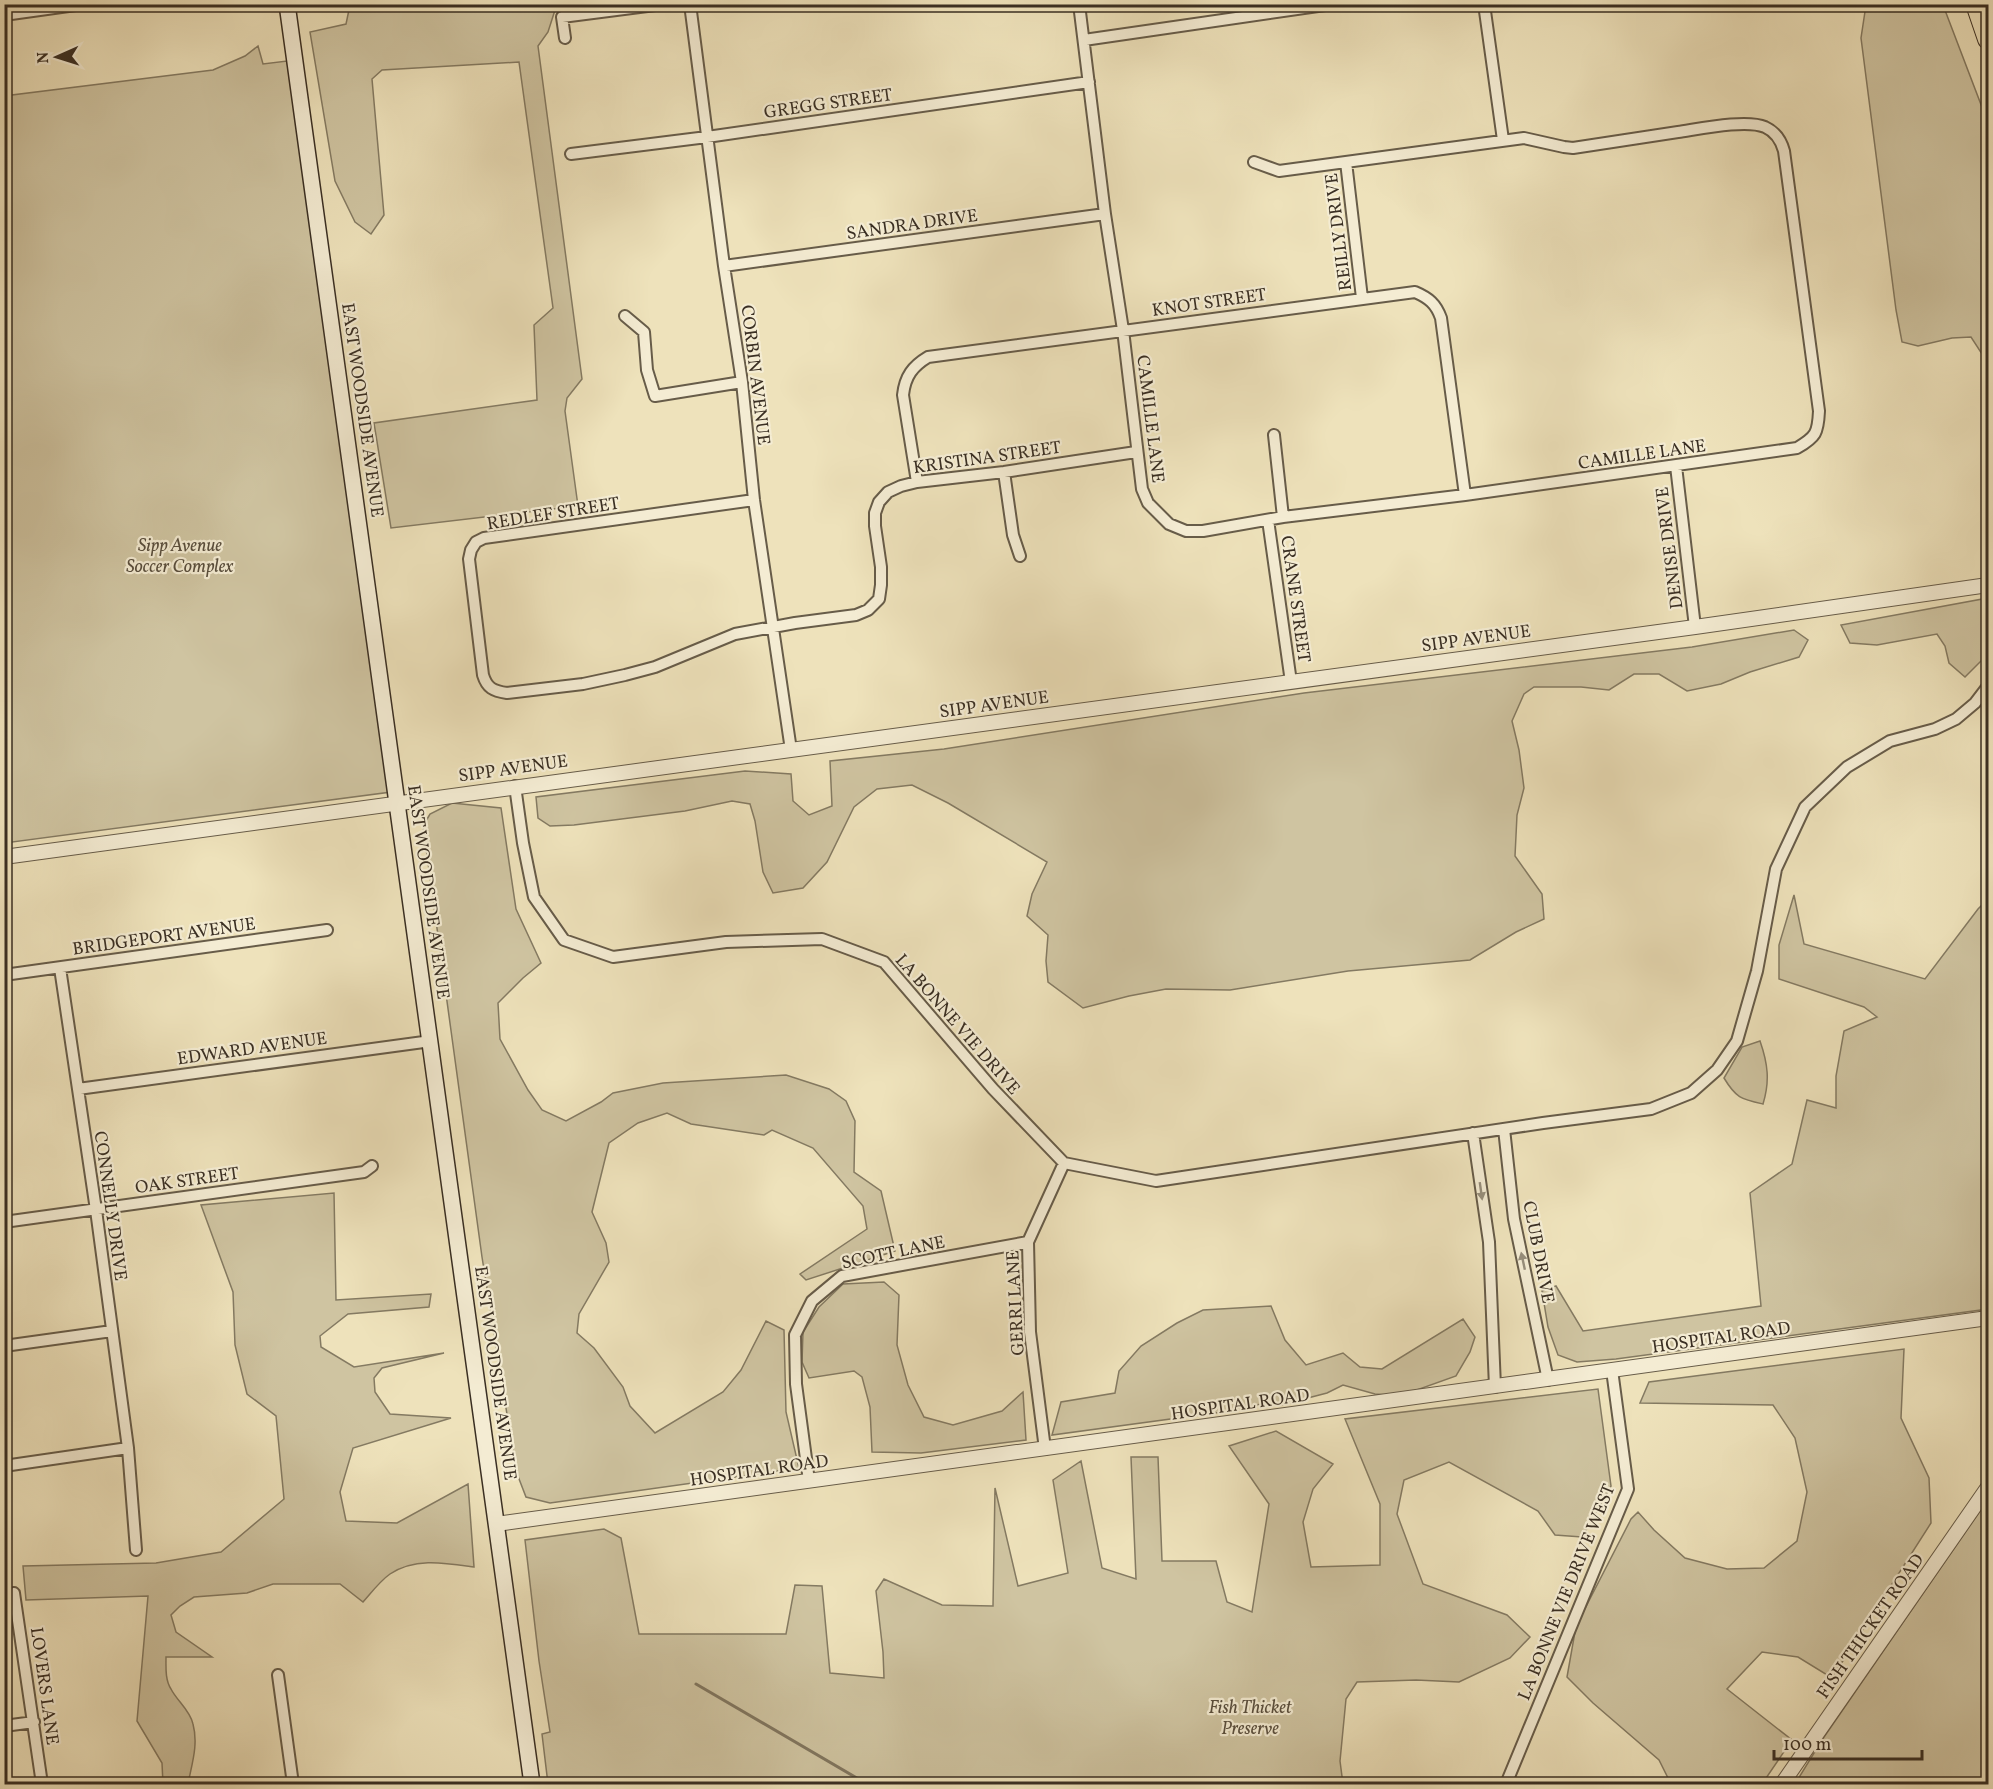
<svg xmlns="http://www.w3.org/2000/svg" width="1993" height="1789" viewBox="0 0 1993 1789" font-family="Vollkorn,serif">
<rect width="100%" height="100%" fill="#eee2bb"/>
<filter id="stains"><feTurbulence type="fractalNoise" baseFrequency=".00333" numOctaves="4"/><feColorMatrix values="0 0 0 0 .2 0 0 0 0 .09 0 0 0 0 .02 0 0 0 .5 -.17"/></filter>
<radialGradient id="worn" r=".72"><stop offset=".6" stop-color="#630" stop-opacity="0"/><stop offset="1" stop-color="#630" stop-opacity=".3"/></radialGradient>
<path fill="#cfc4a1" stroke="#847a62" stroke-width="1.5" d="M350,5H572L556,7L548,32L538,46L582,379L567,398L565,411L578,506L391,528L374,423L537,400L534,325L553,308L519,62L382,70L372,79L384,215L371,234L355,222L335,181L310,32L346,24Z
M1866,5H1943L1988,123V371L1984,357L1971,337L1952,338L1918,346L1902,342L1896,310L1861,38Z
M258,46L263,64L287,61L391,792L5,843L4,96L213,70L245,56Z
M1988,598V654L1965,677L1949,663L1945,646L1937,634L1877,645L1850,643L1841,625Z
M1794,630L1808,640L1799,657L1750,672L1721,684L1687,691L1659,674H1634L1609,690L1581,687H1534L1524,694L1512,721L1519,750L1524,788L1517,815L1515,856L1542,894L1544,919L1516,932L1470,960L1348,971L1230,990L1166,989L1129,996L1083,1008L1048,982L1046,961L1048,935L1027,916L1032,894L1047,862L948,803L912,785L877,789L854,807L827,862L803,888L773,893L763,872L755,821L750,804L732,801L685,811L574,825L550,826L538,818L536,797L745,771L791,774L793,801L809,815L832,806L830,761L944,749L1304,693L1692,647Z
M452,803L501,808L516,909L541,963L523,978L498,1003L500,1039L528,1090L542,1110L566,1121L601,1102L613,1093L663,1083L786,1075L829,1089L846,1101L855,1121L854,1172L881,1191L895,1251L806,1280L800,1274L867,1229L863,1206L813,1148L772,1130L764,1135L691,1124L667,1113L638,1123L609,1143L592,1212L606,1243L609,1262L579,1314L577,1333L594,1348L623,1387L630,1406L655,1433L723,1392L741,1370L766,1321L784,1330L786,1412L799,1468L550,1503L526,1497L516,1471L482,1257L423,826L430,814Z
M1794,895L1804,944L1925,979L1978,909L1988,899V1309L1616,1359L1577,1362L1558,1355L1548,1327L1542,1291L1556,1286L1583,1331L1761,1306L1750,1193L1792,1164L1807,1100L1836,1108V1076L1844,1031L1877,1017L1864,1007L1779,979V945Z
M1760,1041C1768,1064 1770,1081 1763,1104C1741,1099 1736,1098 1724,1078L1742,1047Z
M334,1193L336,1300L431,1294L429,1307L348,1314L320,1336L321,1347L354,1367L444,1353L382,1368L374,1378L375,1392L390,1414L451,1418L353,1448L340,1492L346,1521L397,1523L468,1484L474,1567C446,1563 415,1557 390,1574C380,1581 371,1593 363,1602L340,1584H273L247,1593L194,1597L180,1606L171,1615L176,1632L212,1657H166C166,1667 165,1680 171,1689C177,1701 190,1710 193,1724C198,1743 193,1760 189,1779L190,1784H163L162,1763L137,1721L148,1596L26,1600L23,1566L156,1563L221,1552L284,1499L276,1416L247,1394L235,1345L233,1292L201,1205Z
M884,1282L899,1295L897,1345L908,1385L924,1417L953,1425L1002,1411L1023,1392L1026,1440L921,1453L872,1452L870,1407L862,1377L854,1371L809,1378L802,1362L803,1332L819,1307L843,1284Z
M1271,1306L1285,1340L1306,1365L1343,1353L1360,1367L1382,1369L1463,1319L1475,1337L1470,1352L1456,1376L1400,1396L1375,1394L1343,1385L1327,1393L1281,1405L1261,1404L1237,1410L1052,1435L1061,1402L1115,1393L1119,1371L1141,1346L1177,1323L1203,1310Z
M1904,1349L1901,1418L1929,1478L1931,1523L1832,1678L1798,1657L1762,1652L1727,1689L1792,1740L1762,1784H1671L1659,1760L1593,1703L1567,1677L1576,1626L1631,1519L1638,1512L1654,1530L1685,1558L1727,1569L1764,1568L1797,1541L1807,1492L1795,1438L1773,1405L1640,1403L1649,1382Z
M1598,1389L1611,1486L1582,1537L1555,1535L1538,1511L1449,1462L1404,1480L1397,1514L1423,1584L1507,1615L1530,1637L1510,1658L1459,1682L1416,1680L1357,1682L1346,1699L1340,1761L1343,1784H548L542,1734L550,1732L539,1661L525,1540L604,1529L621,1538L639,1634H786L795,1585L822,1586L830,1673L884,1678L883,1652L876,1591L884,1579L942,1605L993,1606L995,1488L1018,1586L1068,1573L1053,1480L1081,1461L1102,1568L1136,1579L1131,1457H1158L1162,1561H1216L1227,1602L1252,1612L1269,1504L1229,1446L1276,1431L1333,1464L1313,1489L1303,1522L1311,1567L1380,1565V1504L1345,1419Z
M1988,1499V1784H1795L1822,1740Z"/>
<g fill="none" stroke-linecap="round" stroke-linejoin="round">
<path stroke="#81765f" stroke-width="3" d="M696,1684L867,1784"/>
<g stroke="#675c49" stroke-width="14">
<path id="minor" d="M690,4L724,266L742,382L754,500L791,750
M1079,4L1105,214L1123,330L1142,489L1148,503L1169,524L1186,531H1203L1283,517L1465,495L1797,448C1816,437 1818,433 1819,411L1784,151C1781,140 1776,132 1765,127C1746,119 1699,129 1678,132C1643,137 1608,143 1573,148L1564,147L1524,138L1279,171L1254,162
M1484,4L1503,140
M4,15L83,4
M565,38L562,17L663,4
M1084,40L1332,4
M571,154L707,137L1089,82
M1346,162L1362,298
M724,266L1105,214
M625,316L644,332L647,370L655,396L742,382
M1274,435L1283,517
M1676,466L1695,627
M1004,472L1013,535L1020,556
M917,482L903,395C905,376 913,366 928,357L1415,292C1429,298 1436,304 1441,318L1465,495
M754,500L484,538L476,542L471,550L469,559L483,675C487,688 493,691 507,693L583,684L625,675L655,667L735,634L795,623L856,615L868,610L879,599L881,585V567L875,526V513L879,502L888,492L901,486L917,482L1004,472L1136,452
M1268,520L1291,682
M515,786L523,843L534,897L564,940L613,957L726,942L822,939L884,962L993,1089L1064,1163L1156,1181L1543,1123L1651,1109L1691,1093L1717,1070L1737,1041L1757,971L1776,869L1805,807L1847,767L1890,741L1935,729L1956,719L1975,703L1988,686
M60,968L96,1210L128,1448L136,1550
M4,975L327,930
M78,1089L431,1041
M1504,1129L1514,1219L1548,1380
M1473,1133L1489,1242L1495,1387
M4,1222L364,1172L372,1166
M4,1346L112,1331
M1045,1449L1030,1332L1028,1242L1064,1163
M4,1466L128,1448
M809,1481L796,1384L795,1335L812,1301L842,1276L1028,1242
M14,1593L42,1784
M278,1675L293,1784
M4,1726L34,1722
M1506,1784L1628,1489L1612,1370"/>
</g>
<g stroke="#675c49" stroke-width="16">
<path id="tertiary" d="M4,857L1695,627L1988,585
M496,1524L1988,1318
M1782,1784L1988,1487"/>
</g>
<g stroke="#3a2f23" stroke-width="18">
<path id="secondary" d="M287,4L532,1784"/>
</g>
<g stroke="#3a2f23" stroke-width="22">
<path id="motorway" d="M1976,4L1988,39"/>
</g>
<use href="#minor" stroke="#f4ecd3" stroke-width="10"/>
<use href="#tertiary" stroke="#f4ecd3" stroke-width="14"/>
<use href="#secondary" stroke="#f4ecd3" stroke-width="15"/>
<use href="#motorway" stroke="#eee2bb" stroke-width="20"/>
</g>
<defs><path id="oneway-solid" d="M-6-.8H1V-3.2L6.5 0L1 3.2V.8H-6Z" transform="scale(1.5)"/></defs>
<g fill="#978e7b">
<use href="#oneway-solid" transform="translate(1481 1191) rotate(82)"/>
<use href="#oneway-solid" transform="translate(1523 1261) rotate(-102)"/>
</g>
<g text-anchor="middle" stroke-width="4.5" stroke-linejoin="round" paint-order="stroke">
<g font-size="18" fill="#3a2f23" stroke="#f4ecd3">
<text transform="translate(828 103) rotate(-8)" y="6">GREGG STREET</text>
<text transform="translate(912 224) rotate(-8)" y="6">SANDRA DRIVE</text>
<text transform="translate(1338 232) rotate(-97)" y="6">REILLY DRIVE</text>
<text transform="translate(1209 302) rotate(-8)" y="6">KNOT STREET</text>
<text transform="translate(756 375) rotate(83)" y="6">CORBIN AVENUE</text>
<text transform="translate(363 410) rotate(82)" y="6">EAST WOODSIDE AVENUE</text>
<text transform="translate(1151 419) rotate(83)" y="6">CAMILLE LANE</text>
<text transform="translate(1642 454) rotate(-8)" y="6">CAMILLE LANE</text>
<text transform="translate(987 457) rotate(-8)" y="6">KRISTINA STREET</text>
<text transform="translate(553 513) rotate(-9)" y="6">REDLEF STREET</text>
<text transform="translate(1669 548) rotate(-97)" y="6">DENISE DRIVE</text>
<text transform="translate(1296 599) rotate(82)" y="6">CRANE STREET</text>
<text transform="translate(1476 638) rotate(-8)" y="6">SIPP AVENUE</text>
<text transform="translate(994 704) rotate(-8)" y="6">SIPP AVENUE</text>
<text transform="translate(513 768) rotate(-8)" y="6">SIPP AVENUE</text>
<text transform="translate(429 892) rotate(82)" y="6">EAST WOODSIDE AVENUE</text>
<text transform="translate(164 936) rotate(-8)" y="6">BRIDGEPORT AVENUE</text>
<text transform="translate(958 1024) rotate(49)" y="6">LA BONNE VIE DRIVE</text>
<text transform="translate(252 1048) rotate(-8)" y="6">EDWARD AVENUE</text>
<text transform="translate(187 1180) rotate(-8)" y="6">OAK STREET</text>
<text transform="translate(111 1206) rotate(82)" y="6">CONNELLY DRIVE</text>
<text transform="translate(893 1252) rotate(-12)" y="6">SCOTT LANE</text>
<text transform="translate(1539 1252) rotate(79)" y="6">CLUB DRIVE</text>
<text transform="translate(1015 1303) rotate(-93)" y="6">GERRI LANE</text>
<text transform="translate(1721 1337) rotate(-8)" y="6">HOSPITAL ROAD</text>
<text transform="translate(496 1373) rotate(82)" y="6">EAST WOODSIDE AVENUE</text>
<text transform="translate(1240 1404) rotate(-8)" y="6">HOSPITAL ROAD</text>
<text transform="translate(759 1470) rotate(-8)" y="6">HOSPITAL ROAD</text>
<text transform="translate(1566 1592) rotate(-68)" y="6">LA BONNE VIE DRIVE WEST</text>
<text transform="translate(1870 1626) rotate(-55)" y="6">FISH THICKET ROAD</text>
<text transform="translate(45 1686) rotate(82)" y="6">LOVERS LANE</text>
</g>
<g font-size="18" font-style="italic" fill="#584d3c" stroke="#f4ecd3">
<text x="180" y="551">Sipp Avenue<tspan x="180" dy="21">Soccer Complex</tspan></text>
<text x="1250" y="1713">Fish Thicket<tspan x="1250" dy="21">Preserve</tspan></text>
</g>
</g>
<rect width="1993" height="1789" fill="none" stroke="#eee2bb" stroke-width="24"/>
<rect x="6" y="6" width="1981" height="1777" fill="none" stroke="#3a2f23" stroke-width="3"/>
<rect x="12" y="12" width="1969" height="1765" fill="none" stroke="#3a2f23" stroke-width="1.5"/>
<g transform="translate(57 57) rotate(267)" stroke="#f4ecd3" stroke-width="4.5" paint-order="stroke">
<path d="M0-4.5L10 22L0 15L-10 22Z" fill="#3a2f23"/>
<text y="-9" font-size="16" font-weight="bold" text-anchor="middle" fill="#3a2f23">N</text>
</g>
<path d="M1774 1750v9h148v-9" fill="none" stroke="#3a2f23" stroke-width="3"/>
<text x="1783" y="1750" font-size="18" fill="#3a2f23" stroke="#f4ecd3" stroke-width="4.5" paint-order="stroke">100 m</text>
<rect width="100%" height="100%" filter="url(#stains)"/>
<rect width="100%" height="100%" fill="url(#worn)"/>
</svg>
